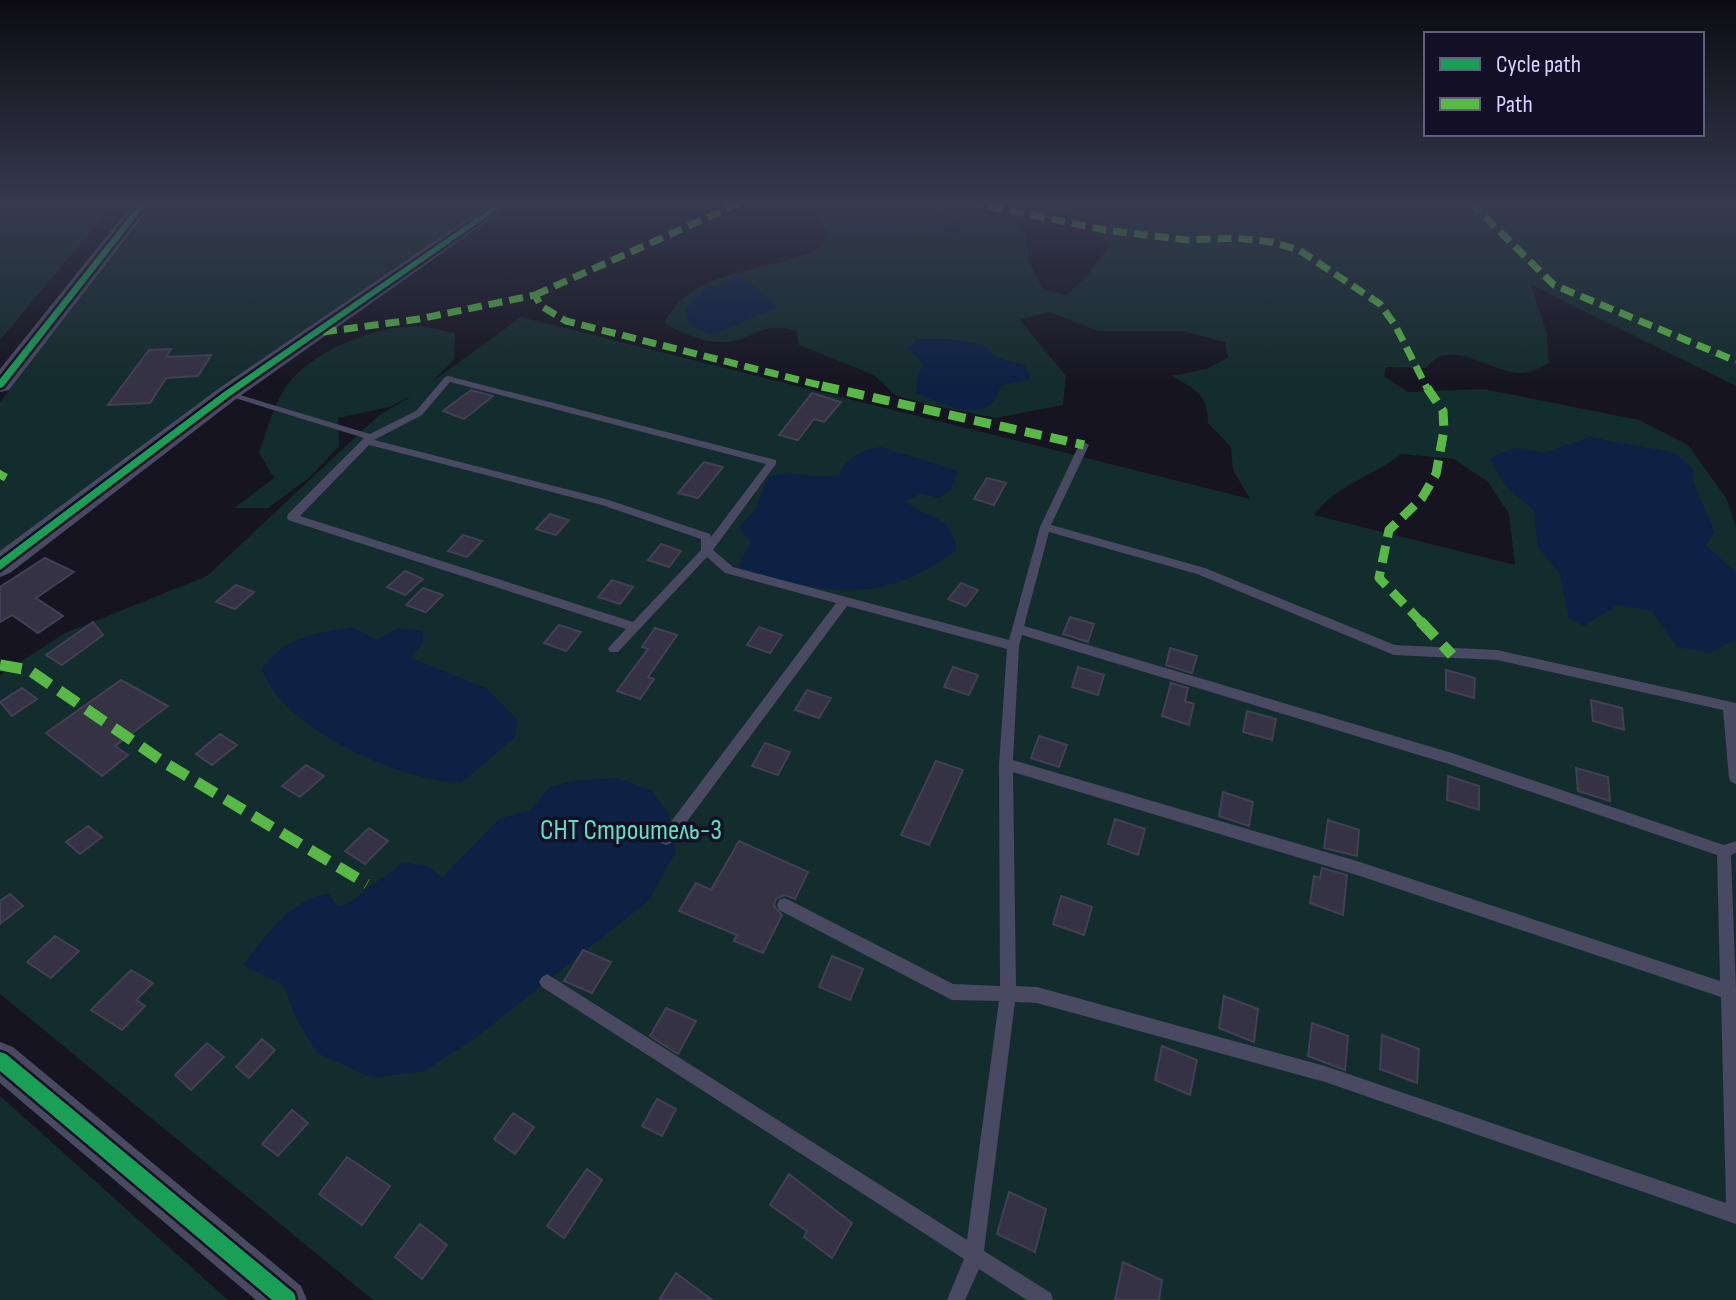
<svg xmlns="http://www.w3.org/2000/svg" width="1736" height="1300" viewBox="0 0 1736 1300" font-family="'Sofia Sans Condensed',sans-serif">
<rect width="100%" height="100%" fill="#161421"/>
<path fill="#132c2d" fill-rule="evenodd" d="M0,202H115L0,340Z
M155,202H492L204,401L0,552V402Z
M808,202H932L1009,220L1025,233L1029,262L1043,289L1066,295L1087,276L1109,246L1096,219L997,202H1736V386L1531,285L1547,334L1549,363C1541,367 1528,374 1519,373C1487,371 1451,336 1426,368L1386,367L1384,376L1408,392L1484,389L1639,420L1688,445L1726,498L1736,527V1300H373L0,994V675L65,633L207,576L378,416L413,395L389,407L338,418L339,446L310,477L268,508H234L274,478L259,453C266,434 271,413 281,395C302,354 374,325 419,326C431,327 443,331 455,333L454,359L432,382L521,317L1250,499L1233,470L1231,447L1208,423C1208,394 1195,389 1171,376L1206,369L1228,358L1225,342L1183,331H1098L1049,312L1020,320L1066,376L1063,405L996,418L926,404L895,395L874,375L799,345L797,331C762,323 768,331 737,340C714,347 683,335 664,323C695,264 770,275 822,247L829,233ZM1401,454L1454,459L1488,482L1509,514L1515,565L1314,515C1337,484 1371,478 1401,454Z
M0,1096L228,1300H0Z"/>
<path fill="#0d2144" d="M828,202C877,201 927,193 966,228L954,233L908,224L885,230L849,229L834,219V206Z
M736,277H744L778,307L712,335L689,324L686,308L706,289Z
M917,339H948L983,345L997,358L1026,365L1030,380L1001,385C999,390 996,399 992,403C975,421 934,400 916,393L918,374L924,365L908,348Z
M1590,437L1675,453L1693,469C1691,492 1709,509 1714,533L1706,545L1736,573V639L1710,653L1677,647L1651,610L1617,605L1584,626L1569,618L1560,574L1538,547L1534,511L1505,485L1489,458L1515,448L1544,453Z
M881,447L958,471L951,489L940,498L920,494L905,501C928,520 950,513 957,550C903,589 863,597 798,585C777,581 756,577 738,566L751,542L739,527L755,510L768,477C797,468 811,481 839,475C846,458 863,449 881,447Z
M352,627L376,640L399,628L422,631L423,642L410,658L486,688L518,720L515,737L461,783C400,780 283,730 262,669C286,635 313,635 352,627Z
M618,778L652,791L669,814L676,852L648,901L474,1039L424,1071L373,1078L317,1053L297,1020L283,985L243,965C266,936 290,899 329,894L338,907C362,899 358,893 376,882C387,875 393,873 402,862L428,866L442,878L499,819L530,810L550,787L574,781Z"/>
<path fill="#343243" stroke="#433f54" stroke-width="2" d="M171,349L166,357L211,355L198,376L166,378L150,403L108,405L149,350Z
M471,390L493,396L464,419L443,411Z
M812,393L841,402L824,422L814,419L798,440L779,435Z
M704,462L723,467L698,498L678,493Z
M987,478L1006,483L994,505L974,499Z
M550,514L569,520L556,535L536,529Z
M463,535L482,541L467,557L448,551Z
M661,544L681,551L669,567L648,560Z
M45,558L74,572L36,598L63,616L38,633L12,615L0,622V587Z
M405,571L423,579L405,595L387,587Z
M612,580L633,587L620,604L598,597Z
M961,583L978,590L966,606L948,599Z
M236,585L254,592L235,609L216,602Z
M423,588L443,595L426,612L406,605Z
M1070,617L1094,624L1088,642L1063,634Z
M93,622L103,635L62,665L46,655Z
M559,625L581,632L566,651L544,643Z
M759,627L782,635L770,653L747,645Z
M655,628L677,635L648,677L654,679L640,699L617,691L648,649L642,647Z
M1170,648L1197,656L1192,673L1166,665Z
M953,667L978,675L969,695L944,687Z
M1078,667L1104,675L1098,695L1072,687Z
M1446,670L1475,678L1474,698L1446,690Z
M121,680L168,706L115,746L128,755L102,776L46,733Z
M1171,683L1188,688L1185,701L1194,704L1189,725L1162,716Z
M22,688L37,699L12,716L0,702Z
M807,690L831,698L819,718L795,710Z
M1591,700L1622,708L1624,730L1593,721Z
M1247,711L1276,719L1272,740L1243,732Z
M220,734L237,745L212,765L196,754Z
M1039,736L1067,745L1059,767L1031,758Z
M765,743L790,752L778,775L752,766Z
M936,761L963,770L929,845L901,835Z
M306,765L324,776L300,797L282,786Z
M1576,768L1608,777L1610,801L1578,791Z
M1448,776L1479,786V810L1447,800Z
M1223,792L1253,802L1249,826L1219,816Z
M1115,819L1145,829L1138,855L1108,844Z
M1328,820L1359,830L1357,856L1324,848Z
M88,826L102,837L80,854L66,842Z
M369,828L388,841L365,864L345,851Z
M739,841L808,872L795,899L785,895L776,899L774,906L782,915L763,953L734,941L737,935L679,911L696,883L711,890Z
M1322,868L1347,875L1343,915L1310,903L1314,876L1320,878Z
M10,894L23,906L0,924V901Z
M1061,896L1092,907L1084,935L1053,924Z
M55,936L79,951L51,978L27,962Z
M583,950L611,962L592,993L564,981Z
M832,956L863,969L850,1000L819,987Z
M131,970L153,983L136,1000L145,1006L122,1030L91,1010Z
M1224,996L1258,1009L1254,1042L1219,1028Z
M666,1008L696,1021L678,1054L650,1036Z
M1312,1023L1348,1036L1345,1070L1308,1056Z
M1382,1035L1419,1049L1417,1083L1380,1069Z
M262,1039L275,1050L249,1078L236,1067Z
M207,1043L224,1057L191,1090L175,1075Z
M1162,1046L1197,1060L1190,1095L1155,1080Z
M657,1099L676,1109L662,1136L642,1126Z
M292,1110L308,1123L278,1156L262,1144Z
M513,1113L534,1127L515,1154L494,1139Z
M347,1157L390,1186L362,1225L319,1194Z
M587,1169L602,1180L564,1238L547,1226Z
M789,1174L852,1223L832,1258L804,1237L807,1231L770,1205Z
M1009,1192L1046,1209L1035,1252L997,1234Z
M420,1224L447,1245L422,1279L395,1257Z
M1123,1262L1162,1280L1159,1300H1115Z
M676,1273L712,1300H659Z"/>
<g fill="none" stroke-linecap="round" stroke-linejoin="round">
<path fill="#4a4962" fill-rule="evenodd" d="M448,376L776,460V464L713,550L733,567L1009,640L1040,527L1079,445L1084,442L1089,445L1051,525L1205,568L1395,645L1497,650L1736,703V784L1731,782L1729,778L1723,710L1497,660L1394,655L1197,574L1049,532L1024,626L1452,753L1724,845L1736,841V853L1731,855L1736,990V1224L1325,1082L1037,1003L1015,1002L984,1251L1051,1293L1053,1300H1027L979,1269L965,1300H947L964,1259L542,987L539,982L542,977L547,974L552,977L967,1240L999,1001L952,1000L946,997L779,910L777,905L779,900L784,898L789,900L953,984L1000,986L999,764L1007,649L847,606L671,843L666,845L661,843L659,839L661,835L836,603L725,573L707,557L618,652H610L608,649L610,646L626,629L288,520L287,517L288,514L364,438L222,394L224,392H230L370,434L416,411L445,377ZM450,382L766,464L711,537L710,534L609,500L374,440L422,415ZM369,445L602,505L701,539V550L633,622L300,516ZM1022,635L1452,765L1717,855L1720,981L1360,862L1013,760L1019,646ZM1013,772L1360,876L1721,997L1726,1203L1325,1066L1037,987L1016,986Z"/>
<path fill="#4a4962" fill-rule="evenodd" d="M0,1042L13,1047L301,1286L307,1300H256L0,1083Z"/>
<path fill="#4a4962" fill-rule="evenodd" d="M134,202H154L9,390L0,392V369Z
M492,202H514L236,399L10,573L0,577V551L218,389Z"/>
<path stroke="#58b947" stroke-width="7" stroke-dasharray="14 7" stroke-linecap="butt" d="M969,202L1105,230L1187,240L1235,238L1272,242L1299,250L1380,304L1395,325L1427,388
M1470,202L1554,285L1736,361
M535,295L742,202
M323,332L419,319L535,295L541,306L566,321L831,388"/>
<path stroke="#58b947" stroke-width="9" stroke-dasharray="17 9" stroke-linecap="butt" d="M822,386L1084,445
M0,479L4,472
M1422,623L1379,578L1389,530L1422,498L1436,474L1444,430L1443,411L1426,386"/>
<path stroke="#58b947" stroke-width="11" stroke-dasharray="22 11" stroke-linecap="butt" d="M1420,621L1452,655
M0,665L29,670L165,763L367,884"/>
<g stroke="#130f26" stroke-width="5">
<path id="cycleway" d="M141,202H148L3,387L0,388V379Z
M500,202H508L230,396L0,570V560L224,392Z
M0,1052L6,1054L294,1293L296,1300H272L0,1071Z"/>
</g>
<use href="#cycleway" fill="#1a9f57" fill-rule="evenodd"/>
</g>
<linearGradient id="sky" x2="0" y2="1"><stop stop-color="#0c0b12"/><stop offset="0.53" stop-color="#363a4e"/><stop offset="1" stop-color="#363a4e" stop-opacity="0"/></linearGradient>
<rect width="1736" height="384" fill="url(#sky)"/>
<g text-anchor="middle" stroke-width="7" stroke-linejoin="round" paint-order="stroke">
<g font-size="28" fill="#5fe0c0" stroke="#130f26">
<text x="631" y="839">СНТ Строитель-3</text>
</g>
</g>
<rect x="1424" y="32" width="280" height="104" fill="#130f26" stroke="#625e7d" stroke-width="2"/>
<rect x="1440" y="58" width="40" height="12" fill="#1a9f57" stroke="#625e7d" stroke-width="2"/>
<text x="1496" y="72" font-size="24" fill="#d9d4ff">Cycle path</text>
<rect x="1440" y="98" width="40" height="12" fill="#58b947" stroke="#625e7d" stroke-width="2"/>
<text x="1496" y="112" font-size="24" fill="#d9d4ff">Path</text>
</svg>
